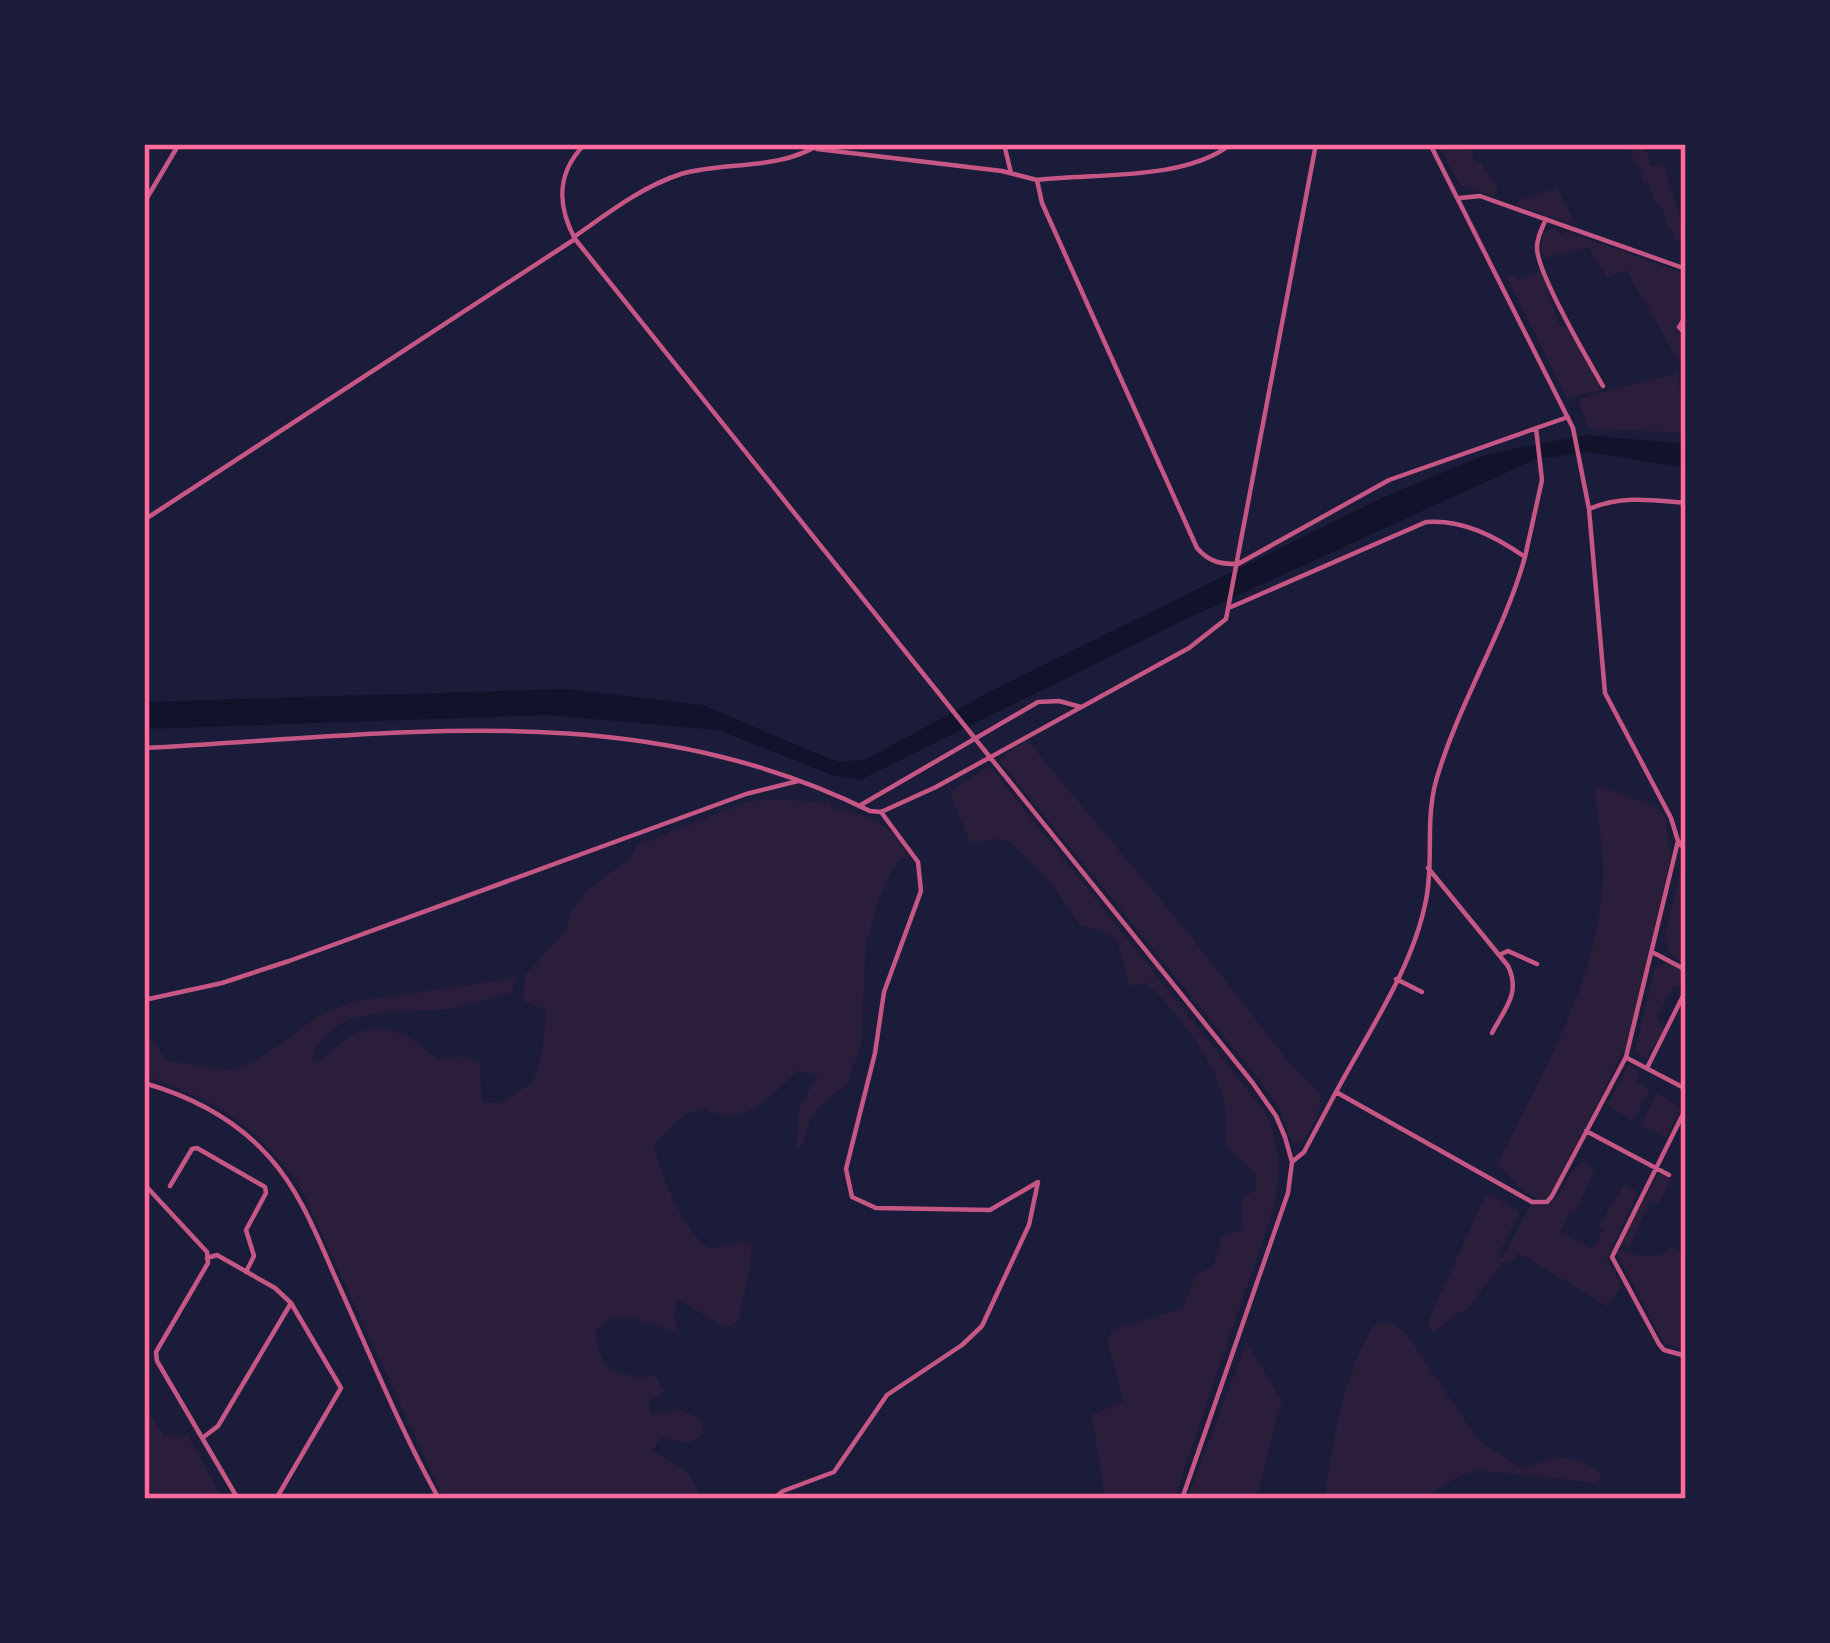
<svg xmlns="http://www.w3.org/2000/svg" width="1830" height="1643" viewBox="0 0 1830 1643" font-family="Helvetica,sans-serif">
<rect width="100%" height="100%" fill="#1b1b3a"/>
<path fill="#2a1e3b" d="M1437,144H1469L1475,162L1481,163L1498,188L1496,193L1492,196L1460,185Z
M1628,144H1644L1651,167L1664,163L1686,239L1676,242L1660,203L1655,204L1649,183H1644L1638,162L1634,163Z
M1557,188L1576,225L1516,205L1518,201Z
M1555,228L1562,235L1565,231L1686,274V312L1676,324L1686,337V400L1683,369L1626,270L1607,278L1588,247L1544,258L1540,247L1545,231Z
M1541,271L1559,325L1568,328L1603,390L1567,398L1507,278L1515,275L1518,280Z
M1678,373L1684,432L1589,429L1578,399Z
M1027,740L1186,930L1292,1066L1320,1094C1323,1109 1311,1131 1301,1143H1292L1280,1110L1257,1077L999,760Z
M987,767L993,770L1264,1111C1281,1145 1282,1176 1272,1213L1174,1499H1105L1092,1415L1124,1401L1107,1342L1112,1330L1183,1308L1195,1275L1213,1267L1221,1237L1241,1230L1242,1199L1256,1189L1255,1173L1226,1146C1225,1127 1227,1104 1220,1087C1210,1057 1170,1001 1145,983L1129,986L1117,940L1110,934L1080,925L1049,880L1011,843L999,839L970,843L950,792Z
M1601,787L1656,807L1665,818L1671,855L1629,1041L1551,1194L1541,1200L1524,1192L1497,1164C1542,1074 1597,982 1603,880C1605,851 1597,818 1594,788Z
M780,800L831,803V808C858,812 895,822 906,854L893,868L879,899L866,943L861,1045L846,1086C824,1100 806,1116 804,1144L796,1149L799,1108L817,1076L799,1070C773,1093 743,1132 704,1108C681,1114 669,1127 654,1145C661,1175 684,1234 711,1249L736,1242L751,1244C754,1262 742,1302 738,1322L726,1328L679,1300L674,1312L678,1333L630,1317H610L596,1331L597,1346L607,1368L637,1378L655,1376L665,1391L649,1402L650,1414L681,1410L699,1418L704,1433L689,1443L661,1438L652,1451C675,1463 695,1471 700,1499H444L300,1186C255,1123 216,1101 144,1076V1028L167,1061L228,1070L258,1060L317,1017L352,1002L515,978L512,992C490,998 468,1006 445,1009C400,1013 325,1004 312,1062L323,1060C362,1016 398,1020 437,1060C451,1056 467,1055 480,1063L482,1103H501L533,1082L543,1047L546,1011L523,1001L525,975L565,932L573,910L587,890L628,860L638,845L749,801Z
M1684,854L1686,858V965L1670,953L1664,938Z
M1665,962L1686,973V987L1673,986L1657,1017L1664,1029L1646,1059L1635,1050L1655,968Z
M1629,1065L1640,1072L1637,1082L1650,1089L1633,1121L1607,1105Z
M1657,1093L1681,1108L1666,1137L1640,1125Z
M1582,1162L1595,1169L1575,1213L1570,1211L1560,1232L1593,1249L1604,1229L1599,1226L1624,1184L1638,1192L1607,1258L1621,1286L1608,1307L1519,1253L1510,1263L1502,1262L1467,1311L1457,1313L1434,1333L1428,1327L1430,1317L1485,1196L1492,1195L1520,1212L1498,1255L1502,1257L1531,1205C1563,1213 1561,1175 1582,1162Z
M1658,1174L1672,1178L1658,1204L1650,1201L1629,1248L1621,1243Z
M1672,1247L1686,1254V1351L1663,1342L1617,1254L1618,1249C1635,1256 1658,1262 1672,1247Z
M1385,1322L1396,1325L1408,1336L1478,1440L1523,1469C1559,1455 1568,1452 1601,1473L1597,1483L1478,1470L1459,1476L1423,1499H1324C1334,1440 1342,1375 1375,1324Z
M1247,1342L1282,1401L1256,1499H1187Z
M144,1403L164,1436L188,1435L222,1499H144Z"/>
<path fill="#12122b" d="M1585,435L1686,444V468L1590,452L1536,459L1188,618L860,780L832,775L718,730L547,715L144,729V702L566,689L703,705L825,757L840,762L867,759L995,689L1384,497L1488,454Z"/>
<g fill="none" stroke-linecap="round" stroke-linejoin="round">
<path stroke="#c65784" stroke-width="4.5" d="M1004,144L1011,173
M1231,144C1185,181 1095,173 1037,180L1042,203L1197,548C1209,562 1220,564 1238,564L1389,480L1568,417
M1430,144L1573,428L1589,509
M817,149L1002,171L1037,180
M1460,198L1480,196L1686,269
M1546,219C1542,228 1537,237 1537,247C1536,272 1588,360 1603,386
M574,237C608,213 641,187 681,174C726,161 778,171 820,144
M1686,316L1679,327L1686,334
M144,520L575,239
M1525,557L1542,480L1536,428
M1231,607L1426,522C1463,519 1496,537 1525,557C1503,635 1458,704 1436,781C1425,821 1434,861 1426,900C1413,968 1368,1032 1336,1092
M144,748C394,735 636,695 870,811L881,812L936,787L1189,648L1226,619L1316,144
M989,756L1252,1082L1276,1116L1285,1137L1292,1162L1288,1193L1182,1499
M859,806L1038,702L1059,701L1081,707
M1678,841L1686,851
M1428,868L1508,966C1521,993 1505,1008 1492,1033
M1654,953L1686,970
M1499,955L1508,951L1537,964
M1396,979L1422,992
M144,1000L222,983L289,961L746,794L798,781
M1627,1058L1686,1089
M1647,1068L1686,990
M144,1083C193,1097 236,1119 270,1158C303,1195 320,1244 340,1288C372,1359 401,1431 439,1499
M1686,1108L1612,1257L1659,1344L1664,1350L1686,1356
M1586,1131L1669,1175
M1292,1162L1304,1152L1336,1092L1532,1202H1547L1552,1196L1626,1057L1678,841L1671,818L1605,693L1589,509C1621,495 1652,500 1686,503
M144,1184L207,1252L208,1263L156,1352L157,1361L238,1499
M170,1186L192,1149L197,1148L265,1187L266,1193L246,1230L254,1256L246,1272
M205,1436L218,1426L291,1303L275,1288L217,1255L207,1258
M276,1499L341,1388L291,1303
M773,1499L783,1491L834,1472L887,1395L962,1345L982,1326L1029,1225L1038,1182L990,1210L876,1208L852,1197L846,1169L875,1053L884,992L921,891L918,862L881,812"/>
<path stroke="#c65784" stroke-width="4.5" d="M585,144C556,173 557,205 575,239L989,756
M144,203L179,144"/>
</g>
<rect width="1830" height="1643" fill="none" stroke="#1b1b3a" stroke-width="294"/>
<rect x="147" y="147" width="1536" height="1349" fill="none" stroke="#ff6b9d" stroke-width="4.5"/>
</svg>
